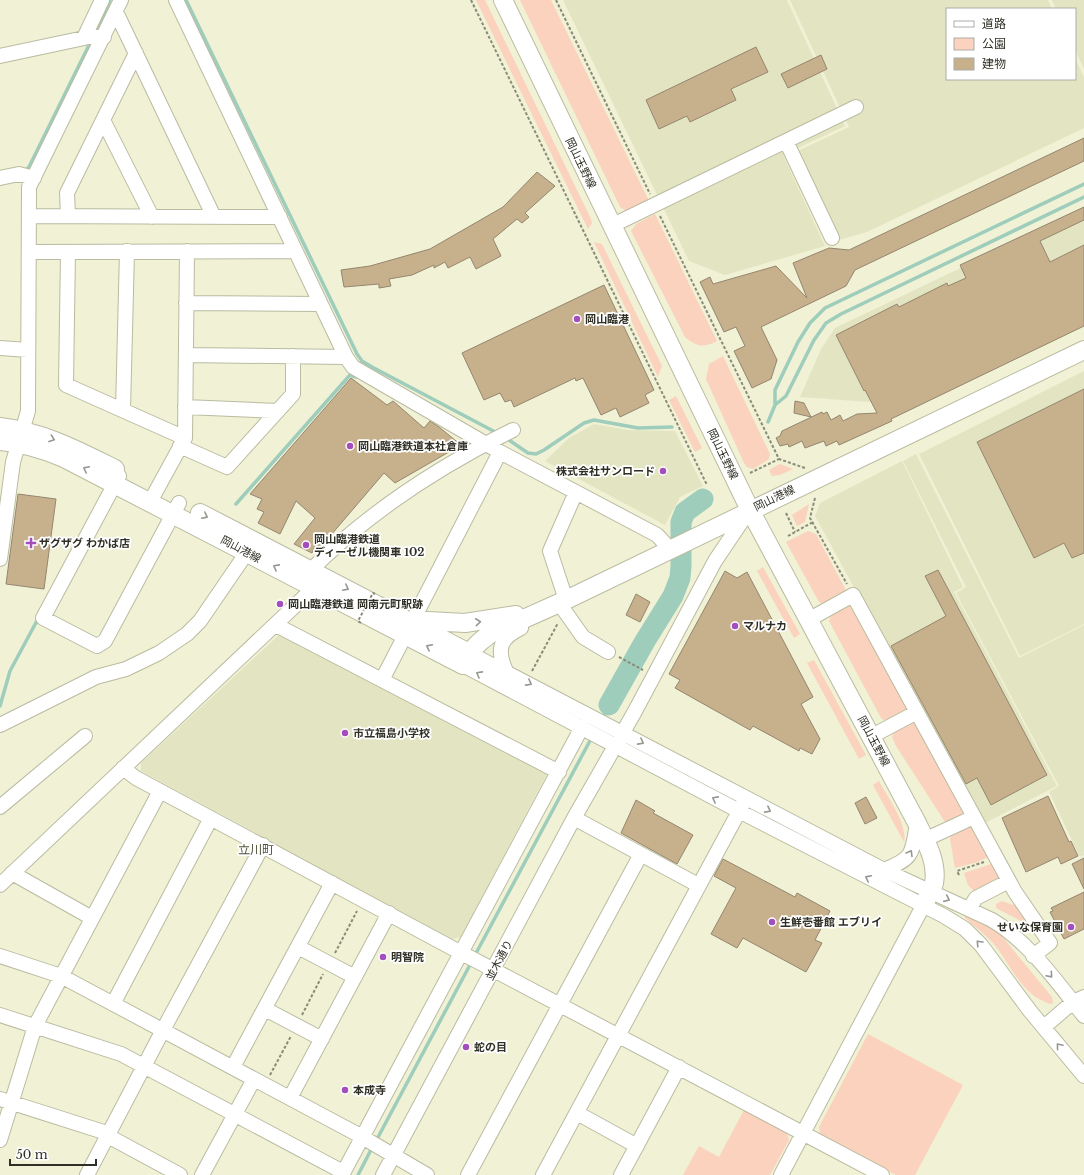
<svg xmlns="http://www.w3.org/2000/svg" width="1084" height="1175" viewBox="0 0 1084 1175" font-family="'Libre Baskerville','Noto Sans JP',serif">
<rect width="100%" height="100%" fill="#f0f1d5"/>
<path fill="#e3e5c2" d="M563,0H787L845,126L783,155L825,246L725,275L689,261Z
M790,0H1048L1052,9H947V79H1075V58L1084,77V128L867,232L828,243L787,156L849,127Z
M1052,0H1084V69L1075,50V9H1056Z
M1084,209V326L896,417L890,398L870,402L800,397L821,349L835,328Z
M1084,371V624L1020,656L919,454Z
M594,424L627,430L675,431L703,486L680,497L665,525L545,461L569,438Z
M916,454L1019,658L1084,625V855L1080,857L1049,792L1059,786L956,593L966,587L903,461Z
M902,461L963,587L954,592L1057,786L983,824L815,516L820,503Z
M281,633L548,772L461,937L452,939L141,771V763Z"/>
<path fill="#fbd2bd" d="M476,0H485L591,219L592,223L588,229Z
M520,0H551L649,201L628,212L620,207Z
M655,214L717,341C704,348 697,347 685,337L631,231L636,224Z
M594,242L602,244L662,366L658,377Z
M723,356L770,454L769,459L753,469L747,467L744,463L706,379L709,364Z
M676,396L702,448L695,452L669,400Z
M780,464L793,469L780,475L772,476L769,470Z
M809,504L805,522L797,526L792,515Z
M808,531L816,534L848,594L824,605L819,602L786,542Z
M763,567L800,634L794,638L757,571Z
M851,602L911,710L886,722L881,718L829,621L832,613Z
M814,660L866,755L859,759L807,663Z
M916,717L969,815L948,823L945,822L896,746L892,737L895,730Z
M879,781C887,796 908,825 904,842L873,785Z
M973,822L990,856L978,862L955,868L950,839L951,835Z
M991,864L995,865L1000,880L975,892L968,885L964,873Z
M1002,901L1022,908L1032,927L996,908V904Z
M964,914L988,926L1000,934L1052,997L1053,1003L1051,1004C1021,996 1011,964 993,943C985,934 974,926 965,918Z
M868,1034L963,1085L915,1175H896L820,1134L819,1127Z
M744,1110L787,1133L789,1140L770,1175H683L699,1146L719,1157Z"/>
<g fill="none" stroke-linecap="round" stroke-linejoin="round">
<path stroke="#9ecdbb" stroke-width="3.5" d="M186,0L357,354L362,361L372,367L499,434
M95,34L110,0
M24,172L29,167L91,41
M775,405V390L798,342L810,323L825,308L1084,184
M768,422L775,405L786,396L814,340L826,323L841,314L1084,197
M506,438L528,453L536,454L544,450L584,423L594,420L638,428L672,427
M236,504L350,375L356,377L358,375
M0,706L10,671L39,617
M602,719L609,705
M474,957L592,737
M376,1141L471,963
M358,1175L373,1146"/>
<path stroke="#9ecdbb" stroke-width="21" d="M609,705L645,641L673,596L680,578L681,566V522L685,512L703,499"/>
</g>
<path fill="#c7b08c" stroke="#94866f" d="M756,47L768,72L731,89L736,100L690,122L687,116L659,129L646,100Z
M821,55L827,69L788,88L781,74Z
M1084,138V161L855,270L846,286L761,327L777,360L771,379L752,388L734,351L745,346L736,327L724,332L700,282L710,277L713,284L776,266L807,298L793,263L829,248L849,250Z
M537,172L555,186L525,213L529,217L522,223L517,219L493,239L501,256L476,269L470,257L448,268L445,262L434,268V265L412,275L389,279L391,286L379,288V284L344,287L341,270L370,266L430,249L503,207Z
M1084,207V220L1040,241L1050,262L1084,245V326L891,419L892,421L839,445L837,441L826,446L824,441L805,448L802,441L789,447L788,444L780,446L776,438L780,436L782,431L822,412L823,414L827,412L831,420L840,415L843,421L857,414L877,413L865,390L864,391L836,335L897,304L899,307L947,283L948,286L966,278L960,265Z
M604,285L654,390L645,395L649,403L620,417L616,408L601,415L583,378L576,381L575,378L514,407L511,400L505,402L500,393L484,400L462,353Z
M351,378L387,405L393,401L424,428L430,421L439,427L461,445L395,483L384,473L319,549L315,546L312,553L294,544L315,518L296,501L280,534L258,523L264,512L257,509L262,499L250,494Z
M1084,389V553L1072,558L1064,543L1034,558L977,442Z
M795,401L804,403L811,417L794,413Z
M18,494L56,499L44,589L6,584Z
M938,570L1047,775L991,805L977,778L966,784L891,646L946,616L925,576Z
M725,571L737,578L747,572L813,697L801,704L820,739L812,754L800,748L799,751L753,726L750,730L675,688L680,680L669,674Z
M636,594L650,602L640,622L626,615Z
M1048,796L1069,842L1071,841L1078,856L1061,864L1058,857L1026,872L1002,818Z
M866,797L877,818L865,824L855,803Z
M636,800L655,811L653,813L693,835L677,864L621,833Z
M1084,858V889L1072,864Z
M723,859L795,897L797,893L830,911L815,940L822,943L806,972L743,938L737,948L711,934L736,888L714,876Z
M1084,892V929L1064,939L1050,912L1053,911L1051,908Z"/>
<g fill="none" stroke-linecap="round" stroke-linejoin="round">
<g stroke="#babba0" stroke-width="16">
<path id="minor" d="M176,0L346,357L353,367L500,452L657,535L670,549
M116,12L214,217
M84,38L102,0
M0,56L89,37H104
M103,120L152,217
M786,141L832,238
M0,178L19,174L34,178
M30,216L280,217
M68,216L67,193L136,53
M611,226L856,107
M30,252L294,251
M68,252L66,385L185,438
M186,303L320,304
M0,348L28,350
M186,355L346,357
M185,407L278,411
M123,410L127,251
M180,446L227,467L293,394V356
M119,476L43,618L97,646L105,641L179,503
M150,502L185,438L187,251
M0,559L13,462L28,411L29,187L121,0
M304,577C364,515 436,468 513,430
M566,600L550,551L576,492
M559,603L583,637L608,652
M808,620L853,595L1015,892L1050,943L1033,956
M276,625L559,772
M469,653L884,870L992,920C1029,942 1057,982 1084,1016
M463,665L739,811L944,916L965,929L981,945L1030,1011L1084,1076
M506,671C496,649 500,638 521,628
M382,680L500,452
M0,725L96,677L126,669L159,653L187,634L200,621L252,545
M872,736L917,712
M123,768L136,778L454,949L882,1175
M0,807L85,736
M574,818L698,885
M924,840L974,817
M884,870C914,858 912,854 917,823
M12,873L92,918
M0,885L320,582
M969,909L976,898L1009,881
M298,947L355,977
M0,956L61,976L357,1134L427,1175
M113,1004L211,818
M265,1009L322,1039
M0,1015L121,1054L343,1172
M1044,1027L1073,1002L1084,997
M233,1067L332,883
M290,1098L389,913
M0,1099L110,1134
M577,1113L637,1146
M108,1136L180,1175
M0,1140L35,1026L160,791
M87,1175L163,1030L263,845
M202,1175L254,1079
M342,1175L582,727
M383,1175L574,818L634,713L715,561L748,512
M468,1175L641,854
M543,1175L743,804
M621,1175L679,1067
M781,1175L923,906"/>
</g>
<g stroke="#babba0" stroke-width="20">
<path id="major" d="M503,0L750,510L917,823C925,840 938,862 934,883C932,890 927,898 923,906
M0,427C43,432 77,450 115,469
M0,441C22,443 43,449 64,458L463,665C470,651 477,643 490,634L566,600L1084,350
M200,513L469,653
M412,622L428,621L465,623L516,615"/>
</g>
<path stroke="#8a8b78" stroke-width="2" stroke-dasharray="3 2" stroke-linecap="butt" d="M471,0L707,485
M556,0L650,194
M660,216L779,459L805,468
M750,473L779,459
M815,498L810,518L847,584
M786,513L795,532
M788,536L813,522
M619,657L643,670
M532,671L558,623
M959,875L957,871L984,862
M335,953L357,911
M302,1015L323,974
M270,1075L291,1036"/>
<use href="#minor" stroke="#fff" stroke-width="14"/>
<use href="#major" stroke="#fff" stroke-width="18"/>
<path stroke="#8a8b78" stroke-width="2" stroke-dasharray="3 2" stroke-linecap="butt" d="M361,623L358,621L373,593L375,594"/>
</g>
<defs><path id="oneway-chevron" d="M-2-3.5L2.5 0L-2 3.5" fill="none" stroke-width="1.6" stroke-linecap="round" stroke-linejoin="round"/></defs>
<g stroke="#979792">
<use href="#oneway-chevron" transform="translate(52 439) rotate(20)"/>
<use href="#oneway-chevron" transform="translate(86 469) rotate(-154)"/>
<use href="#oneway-chevron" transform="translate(205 516) rotate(27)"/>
<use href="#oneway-chevron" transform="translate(276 567) rotate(-152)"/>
<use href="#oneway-chevron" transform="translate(346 588) rotate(27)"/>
<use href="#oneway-chevron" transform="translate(478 622) rotate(-6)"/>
<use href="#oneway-chevron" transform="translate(429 647) rotate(-153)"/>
<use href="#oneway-chevron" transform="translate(479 674) rotate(-151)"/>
<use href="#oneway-chevron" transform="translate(529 683) rotate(28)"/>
<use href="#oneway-chevron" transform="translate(641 742) rotate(28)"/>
<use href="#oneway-chevron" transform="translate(715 799) rotate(-152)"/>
<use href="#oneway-chevron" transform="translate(768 810) rotate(28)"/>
<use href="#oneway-chevron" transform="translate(910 853) rotate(-59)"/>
<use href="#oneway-chevron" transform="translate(868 878) rotate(-153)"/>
<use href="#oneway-chevron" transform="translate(947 899) rotate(24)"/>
<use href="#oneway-chevron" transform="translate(979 943) rotate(-133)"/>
<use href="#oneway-chevron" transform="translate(1050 975) rotate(49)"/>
<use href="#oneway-chevron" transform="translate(1059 1046) rotate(-130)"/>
</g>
<g fill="#a34ebc" stroke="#fff" stroke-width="1.5">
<circle cx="577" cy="319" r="4"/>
<circle cx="350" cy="446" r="4"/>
<circle cx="663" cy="471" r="4"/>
<path d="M29 537h4v4h4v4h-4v4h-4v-4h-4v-4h4z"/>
<circle cx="306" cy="545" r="4"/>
<circle cx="280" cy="604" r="4"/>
<circle cx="735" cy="626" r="4"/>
<circle cx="345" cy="733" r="4"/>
<circle cx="772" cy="922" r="4"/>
<circle cx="1071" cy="927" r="4"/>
<circle cx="383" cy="957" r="4"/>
<circle cx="466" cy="1047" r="4"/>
<circle cx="345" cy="1090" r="4"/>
</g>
<g text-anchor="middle" stroke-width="3.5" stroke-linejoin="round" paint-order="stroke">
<g font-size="11" fill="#2f2f25" stroke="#fff">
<text transform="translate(581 163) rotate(64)" y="4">岡山玉野線</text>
<text transform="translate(723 454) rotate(64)" y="4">岡山玉野線</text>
<text transform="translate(774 498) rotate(-26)" y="4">岡山港線</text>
<text transform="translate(241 549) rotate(28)" y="4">岡山港線</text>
<text transform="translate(874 741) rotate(62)" y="4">岡山玉野線</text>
<text transform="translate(499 960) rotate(-62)" y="4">並木通り</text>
</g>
<g font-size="11" font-weight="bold" fill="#2f2f25" stroke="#fff" text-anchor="start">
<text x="585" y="323">岡山臨港</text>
<text x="358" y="450">岡山臨港鉄道本社倉庫</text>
<text x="655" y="475" text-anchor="end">株式会社サンロード</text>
<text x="314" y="543">岡山臨港鉄道<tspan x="314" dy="13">ディーゼル機関車 102</tspan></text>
<text x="39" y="547">ザグザグ わかば店</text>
<text x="288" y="608">岡山臨港鉄道 岡南元町駅跡</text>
<text x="743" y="630">マルナカ</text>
<text x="353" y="737">市立福島小学校</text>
<text x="780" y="926">生鮮壱番館 エブリイ</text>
<text x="1063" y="931" text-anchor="end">せいな保育園</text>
<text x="391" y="961">明智院</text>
<text x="474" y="1051">蛇の目</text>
<text x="353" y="1094">本成寺</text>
</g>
<g font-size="12" fill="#505139" stroke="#fff">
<text x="256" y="854">立川町</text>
</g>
</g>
<rect x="946" y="8" width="130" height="72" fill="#ffffff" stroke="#acaca8"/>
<rect x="954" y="21" width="20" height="6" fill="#ffffff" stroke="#acaca8"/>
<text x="982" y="28" font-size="12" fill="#2f2f25">道路</text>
<rect x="954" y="38" width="20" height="12" fill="#fbd2bd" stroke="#acaca8"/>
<text x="982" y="48" font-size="12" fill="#2f2f25">公園</text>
<rect x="954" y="58" width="20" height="12" fill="#c7b08c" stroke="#acaca8"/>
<text x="982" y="68" font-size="12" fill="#2f2f25">建物</text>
<path d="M10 1159v6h86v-6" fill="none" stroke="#2f2f25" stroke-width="2"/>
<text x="16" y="1159" font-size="12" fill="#2f2f25" stroke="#ffffff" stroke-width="3" paint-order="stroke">50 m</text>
</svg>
